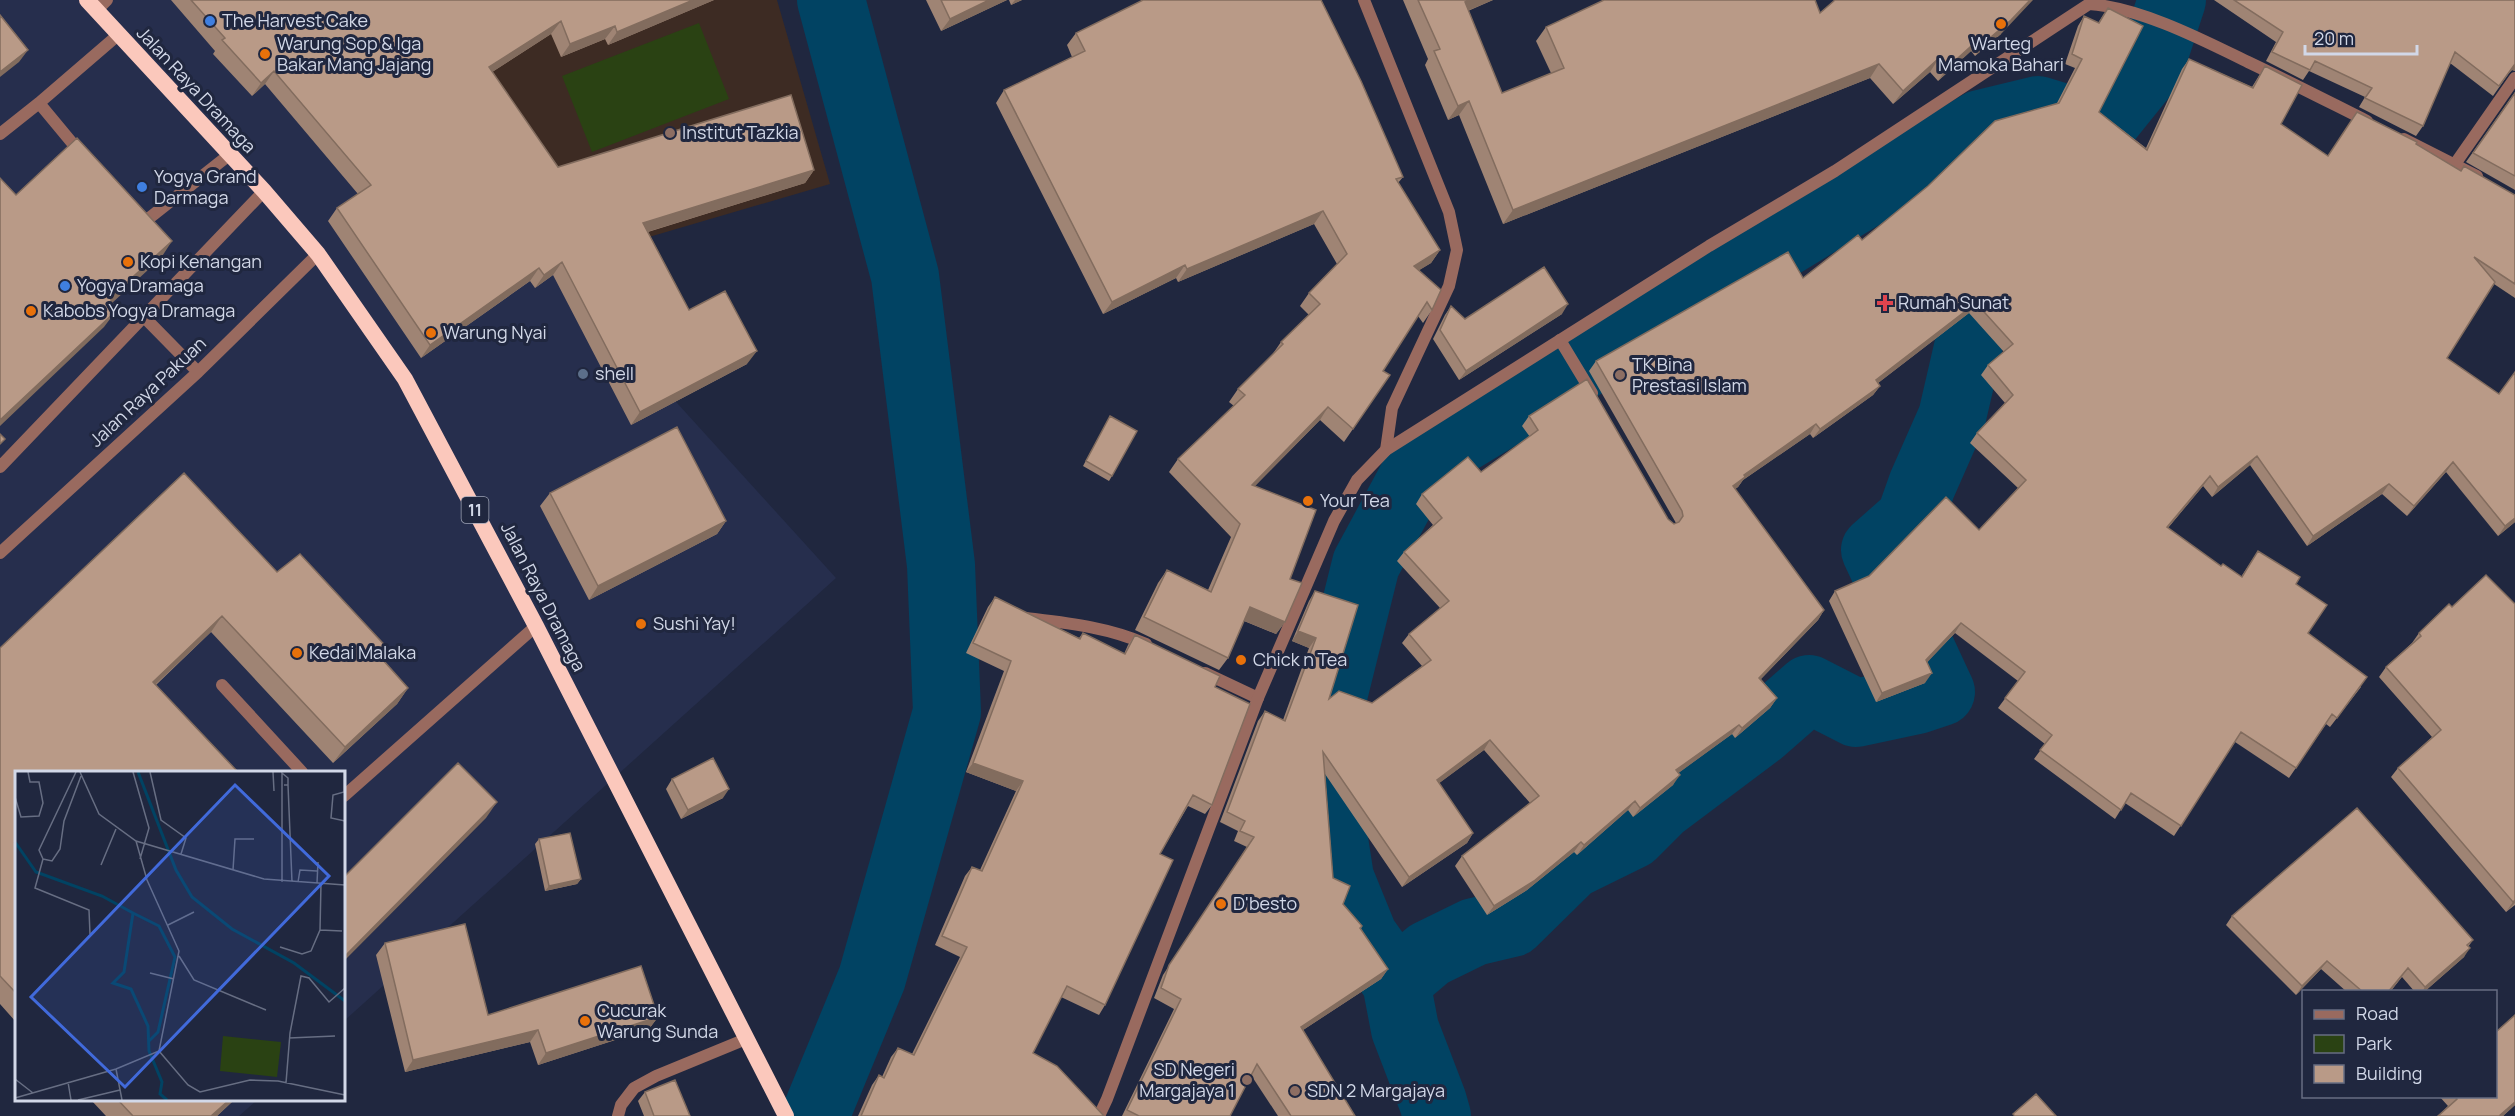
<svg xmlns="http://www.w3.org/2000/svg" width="2515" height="1116" viewBox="0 0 2515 1116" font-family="Manrope,sans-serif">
<rect width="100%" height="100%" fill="#20273f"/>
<path fill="#262e4d" d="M0,0H311L836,578L344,1021V772H16L0,994Z
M92,1100H257L239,1116H106Z"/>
<path fill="#3d2b23" d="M439,0H777L830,184L598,252Z"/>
<path fill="#2a4213" d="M699,23L729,99L592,152L562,76Z"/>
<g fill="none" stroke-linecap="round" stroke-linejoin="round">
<path stroke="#014363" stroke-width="68" d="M1396,982L1364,937L1340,878L1320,749L1366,564L1420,464L1980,124L2038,110L2100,129
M815,1116L872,978L947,712L941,565L905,276L831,0
M1437,1116L1433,1102L1405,1029L1396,982L1429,954L1474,932L1512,923L1571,865L1632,835L1661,806L1761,731L1809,689L1856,713L1917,700L1941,692L1875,550L1910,519L1922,485L1952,417L1983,283L2001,223L2026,189L2100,129L2150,67L2172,0"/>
<path stroke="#996a5f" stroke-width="12" d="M1364,0L1449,212L1457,250L1449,286L1392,408L1386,450
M39,103L83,156
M0,134L39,103L118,35
M135,216L148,219L229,155
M222,685L302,772
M344,796L536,626"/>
<path stroke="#996a5f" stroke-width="12" d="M96,11L107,0
M2455,164L2515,78
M144,317L198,372
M1560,340L1592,393
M0,467L264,191
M0,553L198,372L318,254
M1026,618C1067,623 1108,627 1146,644
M1205,673L1258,698
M618,1116L621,1105L634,1088L656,1076L746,1039"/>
<path stroke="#996a5f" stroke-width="12" d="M2404,139L2477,176
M1099,1116L1107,1099L1258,698L1334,521L1357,480L1386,450L1709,246L1835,171L2089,4C2141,8 2201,39 2248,62C2288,81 2327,101 2367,121"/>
<path stroke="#fbc8bc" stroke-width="16" d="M87,0L264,191L318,254L405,379L536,626L786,1116"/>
</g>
<path fill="#9f8474" d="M171,0H714L608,45L605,39L561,57L551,34L492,72L558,167L814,170L805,183L648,232L689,310L747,364L631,425L553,275L535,288L530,281L421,358L328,221L337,208L358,194L265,84L252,96L213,54L215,51Z
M926,0H1007L941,31Z
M1009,0H1022L1011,5Z
M1403,0H1493L1468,11L1502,93L1551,73L1536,41L1546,27L1820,13L2001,34L1975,56L1971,51L1938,81L1930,72L1893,104L1870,78L1503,224L1459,115L1448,120L1425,65L1428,59Z
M2214,0H2515V71L2512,70L2509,73L2493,96L2450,63L2423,126L2416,136L2359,107L2365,97L2309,71L2303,80L2266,61L2276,42Z
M2108,8L2099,112L2146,148L2182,69L2189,59L2252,87L2265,66L2281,124L2328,156L2357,112L2416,144L2461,171L2515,195V298L2494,284L2447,358L2515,522L2498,536L2446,472L2407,516L2382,494L2307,546L2250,465L2212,497L2203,486L2168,528L2221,566L2241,577L2258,551L2296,584L2308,633L2361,687L2330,727L2326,724L2289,778L2235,742L2174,836L2125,803L2115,819L2034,759L2045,744L1998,708L2018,681L1955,633L1927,662L1925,683L1876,702L1829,601L1835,591L1979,530L2018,488L1970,443L1977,433L2005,403L1981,375L1988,365L2004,352L1969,313L1878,383L1880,386L1873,395L1813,438L1810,434L1743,480L1738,487L1735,489L1824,610L1818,620L1761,679L1777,698L1770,708L1735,738L1732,734L1678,773L1673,785L1633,817L1628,810L1577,855L1574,852L1527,890L1487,915L1455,866L1462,856L1530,803L1484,750L1439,783L1473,833L1467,843L1402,887L1325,774L1333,878L1343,904L1362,926L1361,929L1388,969L1381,979L1303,1030L1355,1116H1278L1251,1075L1230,1116H1122L1174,1009L1154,998L1163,975L1247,847L1234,841L1238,831L1220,822L1258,721L1265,711L1283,720L1309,648L1292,641L1309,601L1315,591L1329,699L1372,703L1422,666L1402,643L1409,634L1440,608L1397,561L1404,552L1433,525L1416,504L1422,494L1481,472L1530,437L1522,426L1529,416L1668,519L1674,524L1676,523L1589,371L1596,361L1803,278L1862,240L2057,103L2075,68L2065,64L2078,26L2084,16L2098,23Z
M1076,33L1403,177L1398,183L1440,250L1431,263L1419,270L1432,310L1423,323L1418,316L1383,371L1390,375L1344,442L1320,420L1255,486L1290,579L1285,622L1276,634L1244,621L1228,658L1219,670L1135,630L1158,583L1167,570L1208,590L1231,537L1169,472L1178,459L1234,406L1229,402L1238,389L1272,355L1281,342L1309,315L1300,306L1309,293L1337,264L1314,224L1178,282L1176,278L1103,314L996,103L1004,90L1072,57L1067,45Z
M2515,92V190L2466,162Z
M1451,306L1465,319L1562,314L1459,380L1433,339L1445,315Z
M1110,416L1112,476L1109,481L1083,466Z
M550,493L726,521L717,534L589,600L540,506Z
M277,572L392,653L385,662L408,688L397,704L333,763L211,632L156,685L16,772V1022L0,1004V648Z
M995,597L1079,638L1083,633L1124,654L1128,645L1135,635L1215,687L1212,805L1205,814L1188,806L1160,854L1105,1005L1099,1015L1061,997L1033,1053L1104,1116H858L872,1085L879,1075L882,1077L891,1057L898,1048L912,1054L960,957L935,945L965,876L972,867L980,870L1016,791L966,772L1004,671L966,653L988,607Z
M2515,604V905L2506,912L2391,777L2398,768L2432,737L2379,677L2386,667L2412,643L2419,633L2452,607Z
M672,779L723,798L681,819L666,789Z
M539,839L581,879L577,884L545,891L535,844Z
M2232,916L2473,940L2468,947L2464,957L2424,992H2415L2402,977L2390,992H2347L2321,969L2296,995L2226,925Z
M385,943L488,1015L658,1017L649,1029L538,1065L530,1042L405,1072L376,955Z
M2515,1015V1105L2503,1116H2438L2448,1106L2439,1096H2496Z
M645,1092L690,1116H644L638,1101Z
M91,1100H234L217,1116H106Z"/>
<path fill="#826c5e" d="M693,0H714L608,45L617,32Z
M989,0H1007L941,31L950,19Z
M1015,0H1022L1011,5Z
M1470,0H1493L1455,16L1465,2Z
M2030,0H2033L2001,34L1975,56L1985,42Z
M561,21L551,34L480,80L489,67Z
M615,26L605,39L561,57L570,44Z
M1981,37L1971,51L1938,81L1948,67Z
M28,50L19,62L0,77V72Z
M1939,58L1930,72L1893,104L1903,91Z
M1879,64L1870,78L1503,224L1513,210Z
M2515,64V71L2512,70L2509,73Z
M274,71L265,84L252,96L261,83Z
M1469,101L1459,115L1448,120L1458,106Z
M814,170L805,183L634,236L643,223Z
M1323,211L1314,224L1178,282L1187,269Z
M172,241L161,258L99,315L110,298Z
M1440,250L1431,263L1405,279L1414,266Z
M562,262L553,275L535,288L544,275Z
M1185,265L1176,278L1103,314L1112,302Z
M539,268L530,281L421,358L430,345Z
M1976,303L1969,313L1869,390L1876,380Z
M1568,304L1562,314L1459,380L1466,371Z
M116,311L104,327L0,426V420Z
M757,351L747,364L631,425L640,412Z
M1880,386L1873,395L1813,438L1820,429Z
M1328,407L1320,420L1243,498L1252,485Z
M1816,424L1810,434L1743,480L1738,487L1726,496L1733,486L1744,475Z
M2257,456L2250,465L2212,497L2218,487Z
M2453,462L2446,472L2407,516L2414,506Z
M2210,476L2203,486L2160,537L2167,527Z
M2389,484L2382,494L2307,546L2313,536Z
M2515,518V522L2498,536L2505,526Z
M726,521L717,534L589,600L598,586Z
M1250,607L1285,622L1276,634L1242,620Z
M1824,610L1818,620L1753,687L1759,678Z
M222,616L211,632L141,698L153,682Z
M1961,623L1955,633L1920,670L1926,660Z
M1298,631L1316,638L1309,648L1292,641Z
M1932,673L1925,683L1876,702L1882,693Z
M408,688L397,704L333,763L345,747Z
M1777,698L1770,708L1735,738L1742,728Z
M1739,725L1732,734L1669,780L1676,770Z
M1490,740L1484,750L1430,790L1437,780Z
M973,763L1023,781L1016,791L966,772Z
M1680,775L1673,785L1633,817L1640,808Z
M729,789L723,798L681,819L688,810Z
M1635,801L1628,810L1577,855L1584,845Z
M497,802L486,818L344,961V957Z
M1473,833L1467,843L1402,887L1409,877Z
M1581,842L1574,852L1527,890L1487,915L1494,906Z
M581,879L577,884L545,891L549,886Z
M2515,900V903L2506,912L2513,902Z
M2470,948L2464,957L2424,992H2422L2425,987Z
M2327,961L2321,969L2296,995L2302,986Z
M2408,968L2390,992H2388Z
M1388,969L1381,979L1294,1036L1301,1027Z
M658,1017L649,1029L538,1065L546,1053Z
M538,1030L530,1042L405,1072L413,1060Z
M229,1100H234L217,1116H211Z
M2515,1102V1105L2503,1116H2499Z"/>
<path fill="#b99a87" stroke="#826c5e" stroke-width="1.5" d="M191,0H693L617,32L615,26L570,44L561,21L489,67L558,167L791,95L814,170L643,223L689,310L725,291L757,351L640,412L562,262L544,275L539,268L430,345L337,208L371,185L274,71L261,83L222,40L225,38Z
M941,0H989L950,19Z
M1143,0H1321L1361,81L1403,177L1396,179L1440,250L1414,266L1441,290L1432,310L1427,302L1383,371L1390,375L1353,429L1328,407L1252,485L1316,510L1290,579L1302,583L1285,622L1250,607L1228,658L1144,617L1167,570L1211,592L1240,524L1178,459L1245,395L1238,389L1283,344L1281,342L1320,304L1309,293L1347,254L1323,211L1187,269L1185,265L1112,302L1004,90L1085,51L1076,33Z
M1418,0H1470L1465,2L1502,93L1564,68L1546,27L1604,0H1815L1820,13L1835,0H2030L2011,20L1985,42L1981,37L1948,67L1939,58L1903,91L1879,64L1513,210L1469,101L1458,106L1434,51L1440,49Z
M2234,0H2515V64L2499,86L2455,52L2423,126L2365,98L2372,88L2315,61L2310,70L2272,52L2283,32Z
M2108,8L2143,26L2099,112L2147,150L2189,59L2253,88L2265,66L2302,85L2281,124L2328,156L2357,112L2417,142L2416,144L2461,171L2464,166L2515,195V284L2474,257L2495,282L2447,358L2499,394L2515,372V518L2505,526L2453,462L2414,506L2389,484L2313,536L2257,456L2218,487L2210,476L2167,527L2221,566L2223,564L2242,577L2258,551L2300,577L2296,584L2327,605L2308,633L2367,677L2337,718L2332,714L2296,768L2241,732L2181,826L2131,793L2121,810L2040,750L2052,735L2005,698L2025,672L1961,623L1926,660L1932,673L1882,693L1835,591L1869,576L1946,497L1979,530L2026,480L1977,433L2013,395L1988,365L2013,344L1976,303L1876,380L1880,386L1820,429L1816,424L1744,475L1745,477L1733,486L1824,610L1759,678L1777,698L1742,728L1739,725L1676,770L1680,775L1640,808L1635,801L1584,845L1581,842L1534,881L1494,906L1462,856L1539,796L1490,740L1437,780L1473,833L1409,877L1323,752L1333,878L1350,886L1343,904L1362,926L1360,928L1388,969L1301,1027L1355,1116H1291L1257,1064L1230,1116H1139L1127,1110L1181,999L1161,988L1169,965L1254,837L1240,831L1245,821L1227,812L1265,711L1285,721L1316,638L1298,631L1315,591L1358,605L1329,699L1339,691L1372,703L1431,660L1409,634L1449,601L1404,552L1442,518L1422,494L1468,457L1481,472L1538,430L1529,416L1587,379L1668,519L1674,524L1679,522L1683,516L1682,511L1596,361L1788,252L1803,278L1858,235L1862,240L1928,186L1995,121L2059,103L2082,59L2072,54L2084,16L2099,23Z
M0,15L28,50L0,72Z
M2515,93V176L2473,153Z
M77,138L172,241L110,298L116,311L0,420V178L16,195Z
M1544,267L1568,304L1466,371L1440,330L1451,306L1465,319Z
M1110,416L1137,431L1112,476L1086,461Z
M677,427L726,521L598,586L550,493Z
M0,434L5,439L0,444Z
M184,473L277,572L300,554L392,653L383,660L408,688L345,747L222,616L153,682L238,772H16V993L0,976V648Z
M2486,575L2515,604V900L2513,902L2398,768L2441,730L2386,667L2421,636L2419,633L2449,604L2452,607Z
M995,597L1080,639L1083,633L1125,654L1135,635L1220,676L1215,687L1250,704L1212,805L1193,795L1160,854L1173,860L1105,1005L1067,986L1033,1053L1057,1066L1104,1116H861L879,1075L884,1078L898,1048L914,1055L967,947L942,936L972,867L982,871L1023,781L973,763L1011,661L973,643Z
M713,758L729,789L688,810L672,779Z
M458,763L497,802L344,957V877Z
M2357,808L2473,940L2467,945L2470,948L2425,987L2408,968L2388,992H2363L2327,961L2302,986L2232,916Z
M570,833L581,879L549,886L539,839Z
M465,924L488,1015L641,966L658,1017L546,1053L538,1030L413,1060L385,943Z
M2515,1015V1102L2499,1116H2438L2457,1099L2455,1096H2496V1032Z
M675,1080L690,1116H654L645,1092Z
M2036,1094L2056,1116H2015L2013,1114Z
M118,1100H229L211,1116H133Z"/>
<g fill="#3f7fe0" stroke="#20273f" stroke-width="2">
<circle cx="210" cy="21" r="6"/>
<circle cx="142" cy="187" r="6"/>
<circle cx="65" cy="286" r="6"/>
</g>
<g fill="#e8710a" stroke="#20273f" stroke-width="2">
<circle cx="2001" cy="24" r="6"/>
<circle cx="265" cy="54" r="6"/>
<circle cx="128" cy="262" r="6"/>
<circle cx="31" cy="311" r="6"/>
<circle cx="431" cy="333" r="6"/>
<circle cx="1308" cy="501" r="6"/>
<circle cx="641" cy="624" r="6"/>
<circle cx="297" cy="653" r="6"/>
<circle cx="1241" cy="660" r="6"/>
<circle cx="1221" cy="904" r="6"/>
<circle cx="585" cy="1021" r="6"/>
</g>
<g fill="#8d6e63" stroke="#20273f" stroke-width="2">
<circle cx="670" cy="133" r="6"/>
<circle cx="1620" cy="375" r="6"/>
<circle cx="1247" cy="1080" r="6"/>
<circle cx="1295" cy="1091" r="6"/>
</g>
<path fill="#e0444e" stroke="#20273f" stroke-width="2" d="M1882 294h6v6h6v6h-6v6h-6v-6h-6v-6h6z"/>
<circle fill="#5c6f8a" stroke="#20273f" stroke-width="2" cx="583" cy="374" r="6"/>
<g text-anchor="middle" stroke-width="6" stroke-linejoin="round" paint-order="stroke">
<rect fill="#20273f" stroke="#9da3b5" stroke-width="1.5" x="461.5" y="497" width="27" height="26" rx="4.5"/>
<g font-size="16" font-weight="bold" fill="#d2d8e8">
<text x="475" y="516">11</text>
</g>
<g font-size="18" fill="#d2d8e8" stroke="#20273f" text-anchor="start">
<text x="222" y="27">The Harvest Cake</text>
<text x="277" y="50">Warung Sop &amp; Iga<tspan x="277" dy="21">Bakar Mang Jajang</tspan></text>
<text x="2001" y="50" text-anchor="middle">Warteg<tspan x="2001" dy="21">Mamoka Bahari</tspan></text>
<text x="682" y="139">Institut Tazkia</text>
<text x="154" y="183">Yogya Grand<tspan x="154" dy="21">Darmaga</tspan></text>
<text x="140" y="268">Kopi Kenangan</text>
<text x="77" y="292">Yogya Dramaga</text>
<text x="1898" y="309">Rumah Sunat</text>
<text x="43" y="317">Kabobs Yogya Dramaga</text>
<text x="443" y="339">Warung Nyai</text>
<text x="1632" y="371">TK Bina<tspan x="1632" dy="21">Prestasi Islam</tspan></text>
<text x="595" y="380">shell</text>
<text x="1320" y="507">Your Tea</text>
<text x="653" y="630">Sushi Yay!</text>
<text x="309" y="659">Kedai Malaka</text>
<text x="1253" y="666">Chick n Tea</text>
<text x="1233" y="910">D'besto</text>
<text x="597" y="1017">Cucurak<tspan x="597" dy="21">Warung Sunda</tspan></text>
<text x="1235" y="1076" text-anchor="end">SD Negeri<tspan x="1235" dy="21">Margajaya 1</tspan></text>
<text x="1307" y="1097">SDN 2 Margajaya</text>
</g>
<g font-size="18" fill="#d2d8e8" stroke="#20273f">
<text transform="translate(196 90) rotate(47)" y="6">Jalan Raya Dramaga</text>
<text transform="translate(148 392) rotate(-43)" y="6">Jalan Raya Pakuan</text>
<text transform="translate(543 597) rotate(63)" y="6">Jalan Raya Dramaga</text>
</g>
</g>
<g transform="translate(15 771)">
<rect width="330" height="330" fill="#20273f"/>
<path d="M208,265L266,271L262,306L205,300Z" fill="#2a4213"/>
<path fill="none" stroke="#014363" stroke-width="3" d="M123,1L161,99L177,126L217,158L279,192L330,230M0,71L21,101L87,125L118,142L109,201L98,212L116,218L133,255L134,280L147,311L145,323L152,329M118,142L144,155L160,186L143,261L133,271"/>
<path fill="none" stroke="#676e83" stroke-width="1.5" d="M61,1L24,79L28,88L20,117L74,139L75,163M65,1L84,43L121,70L249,108L330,114M118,1L134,57L125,88M135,1L146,49L171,67L166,83M258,1L259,20M329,1V21L318,24L316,47L330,50M273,14L277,111M0,26L6,46L24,45L28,32L24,11H15L13,1M28,88L37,90L45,78L49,50L66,5M86,94L101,58M218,99L220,68H239M267,111V2L273,7V14H269M283,111L285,99L302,100M302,112L303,91M153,154L179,141M305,159L327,160M265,176L287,183L296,180L305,159L306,112M164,185L179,209L251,239M135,202L159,208M274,267L320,265M144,280L173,314L185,321L235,309L263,310L330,324M101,298L107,329M0,308L18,322M53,311L56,329M271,312L275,262L286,205L294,207L314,231L330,217M0,327L101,298L144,280L164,180L132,109L121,70M63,329L105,319"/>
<path fill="#416adb" fill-opacity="0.15" stroke="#416adb" stroke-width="3" d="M220,14L314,105L110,316L16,226Z"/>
<rect width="330" height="330" fill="none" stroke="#d2d8e8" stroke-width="3"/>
</g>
<rect x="2302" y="990" width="195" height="108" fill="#20273f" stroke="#676e83" stroke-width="1.5"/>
<rect x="2314" y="1010" width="30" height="9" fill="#996a5f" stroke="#676e83" stroke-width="1.5"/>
<text x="2356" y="1020" font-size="18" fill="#d2d8e8">Road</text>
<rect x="2314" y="1035" width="30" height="18" fill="#2a4213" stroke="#676e83" stroke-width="1.5"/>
<text x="2356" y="1050" font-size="18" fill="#d2d8e8">Park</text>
<rect x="2314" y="1065" width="30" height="18" fill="#b99a87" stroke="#676e83" stroke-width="1.5"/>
<text x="2356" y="1080" font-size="18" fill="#d2d8e8">Building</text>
<path d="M2305 45v9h112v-9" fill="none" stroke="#d2d8e8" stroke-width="3"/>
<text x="2314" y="45" font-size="18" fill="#d2d8e8" stroke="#20273f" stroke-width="4.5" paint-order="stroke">20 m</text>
</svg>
